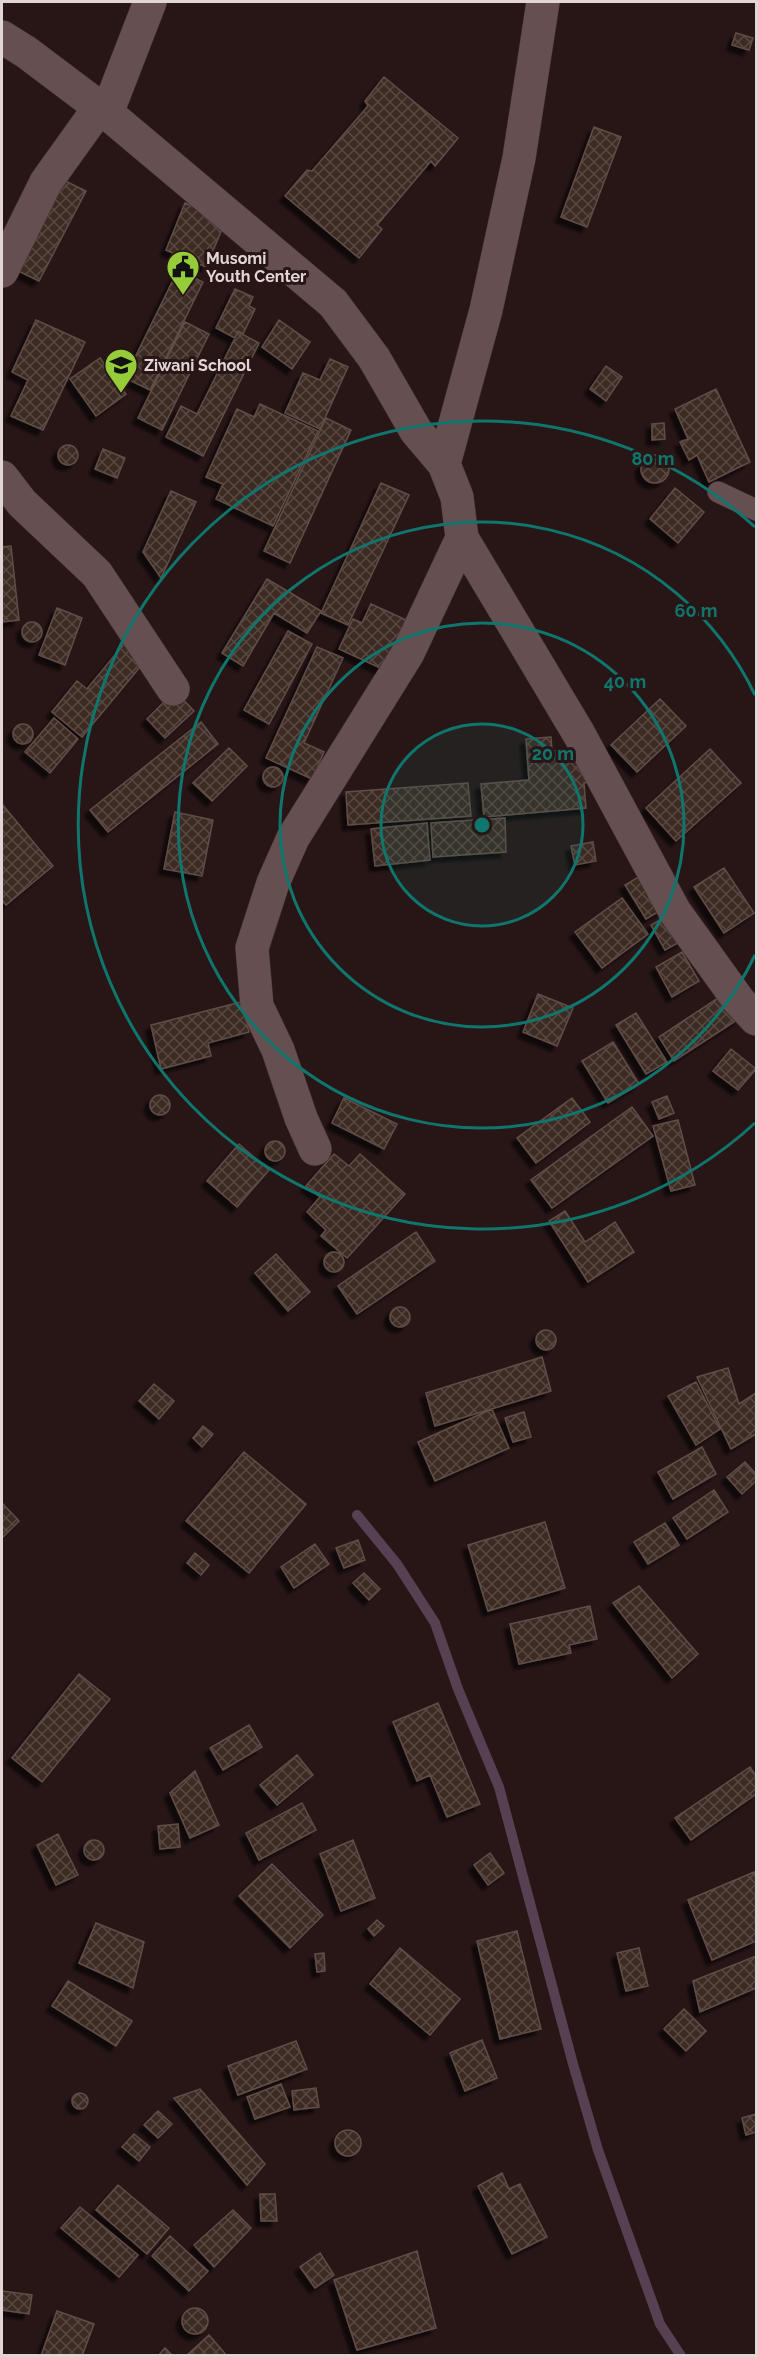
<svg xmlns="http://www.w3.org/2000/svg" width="758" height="2357" viewBox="0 0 758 2357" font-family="Raleway,sans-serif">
<defs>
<pattern id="building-cross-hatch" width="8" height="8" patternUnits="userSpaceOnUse" patternTransform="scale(1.5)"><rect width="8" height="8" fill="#3c2a24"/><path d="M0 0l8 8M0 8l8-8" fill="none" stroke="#584843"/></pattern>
<filter id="shadow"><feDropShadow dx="-5.5" dy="5.5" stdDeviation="1.5" flood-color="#0009"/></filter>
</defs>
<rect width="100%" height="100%" fill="#281617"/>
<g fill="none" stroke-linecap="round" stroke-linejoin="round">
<path stroke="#574051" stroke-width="10" d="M357,1515L397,1564L435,1623L458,1689L499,1787L573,2064L598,2150L660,2324L681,2356"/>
</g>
<path fill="url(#building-cross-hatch)" stroke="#614d47" stroke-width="1.5" filter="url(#shadow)" d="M736,33L753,38L749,50L732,45Z
M384,77L458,138L435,166L431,161L377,225L382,229L359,258L285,196L307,170L312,171L368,106L365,101Z
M594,127L621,137L587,227L561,217Z
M59,178L86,191L39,281L12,268Z
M185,203L226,220L206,267L166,250Z
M178,270L203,282L150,390L125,378Z
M235,289L253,297L249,306L255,309L243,334L238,331L235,338L216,328Z
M36,320L85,342L43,430L11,416L28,380L12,372Z
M279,320L310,342L292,369L262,347Z
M185,322L209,334L162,430L138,418Z
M238,332L259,343L203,456L166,437L181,406L197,414Z
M100,358L126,394L96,416L70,379Z
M330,359L348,367L320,429L285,413L303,373L320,380Z
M606,366L622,377L606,401L590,389Z
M716,389L750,462L709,482L697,455L689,460L680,442L688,439L675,409Z
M260,404L318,431L273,526L216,499L223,484L206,477L237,409L254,417Z
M326,418L351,430L290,563L264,551Z
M664,423L665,439L652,440V424Z
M58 455a10 10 0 1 1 20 0a10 10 0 1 1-20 0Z
M103,449L125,458L117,478L95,469Z
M641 469a14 14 0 1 1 28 0a14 14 0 1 1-28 0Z
M381,483L409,495L348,625L321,613Z
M675,488L704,512L678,543L650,519Z
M171,491L196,502L161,578L143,552Z
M11,546L19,620L2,622V547Z
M267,579L321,611L307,633L274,613L243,666L222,653Z
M371,604L413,623L389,672L339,649L353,619L362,623Z
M57,608L82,618L65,665L39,655Z
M22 632a10 10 0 1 1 20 0a10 10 0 1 1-20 0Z
M288,631L312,644L269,724L244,710Z
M128,639L149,656L82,737L52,712L77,681L87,689Z
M317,647L343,658L304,743L324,752L312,779L266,758Z
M175,691L194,711L165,738L147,719Z
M660,699L686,726L637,772L611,745Z
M54,718L78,739L50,773L25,752Z
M201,722L218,744L108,832L90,810Z
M13 734a10 10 0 1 1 20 0a10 10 0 1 1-20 0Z
M551,737L552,751L581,748L590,782L584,783L586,808L484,817L481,784L529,780L526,739Z
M229,748L247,766L212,801L193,783Z
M710,749L741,783L676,841L646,808Z
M263 777a10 10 0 1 1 20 0a10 10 0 1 1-20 0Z
M468,783L471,816L348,825L346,792Z
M2,804L53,866L6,905L2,900Z
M175,812L213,820L202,876L164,869Z
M505,818L506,852L433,857L431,823Z
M427,823L430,860L375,866L371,829Z
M593,842L596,861L575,865L571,846Z
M724,868L754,913L724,933L694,887Z
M647,872L668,906L646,919L625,885Z
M622,898L648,934L602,968L575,932Z
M672,913L687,938L665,950L651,925Z
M682,952L699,981L672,997L656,967Z
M538,994L573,1008L557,1046L523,1032Z
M724,994L740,1018L674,1061L659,1037Z
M241,1002L249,1032L208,1043L211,1056L161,1069L151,1025Z
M636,1013L667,1062L646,1074L616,1025Z
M613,1042L639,1084L608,1103L582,1061Z
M731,1049L756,1069L738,1090L713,1071Z
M150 1105a10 10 0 1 1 20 0a10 10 0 1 1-20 0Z
M667,1096L674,1113L659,1119L652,1102Z
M344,1098L397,1124L384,1149L332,1123Z
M572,1098L590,1122L536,1163L517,1138Z
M632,1107L653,1136L552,1208L531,1180Z
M678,1120L695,1185L671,1191L653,1126Z
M265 1151a10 10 0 1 1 20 0a10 10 0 1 1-20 0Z
M239,1144L269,1170L237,1207L207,1181Z
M334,1154L349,1166L360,1154L405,1194L347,1258L321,1236L326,1230L307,1212L320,1197L306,1186Z
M565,1211L585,1242L615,1222L634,1252L588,1282L549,1221Z
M416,1232L435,1261L357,1314L338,1286Z
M324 1262a10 10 0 1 1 20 0a10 10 0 1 1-20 0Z
M276,1254L310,1292L288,1311L255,1273Z
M390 1317a10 10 0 1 1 20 0a10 10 0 1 1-20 0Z
M536 1340a10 10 0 1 1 20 0a10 10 0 1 1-20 0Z
M542,1357L551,1391L435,1426L426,1393Z
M728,1368L739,1404L756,1393V1434L731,1449L697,1377Z
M696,1382L720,1429L696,1445L668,1396Z
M154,1384L174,1401L159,1419L139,1401Z
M492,1409L509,1448L435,1481L418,1442Z
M524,1412L531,1437L513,1442L505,1418Z
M203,1426L213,1434L202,1447L193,1438Z
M702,1447L716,1474L673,1499L658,1472Z
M244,1452L306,1504L249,1573L186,1521Z
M745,1462L756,1474V1481L742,1494L727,1477Z
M714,1490L728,1512L687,1539L673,1518Z
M2,1503L19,1521L2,1538Z
M545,1522L565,1588L488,1611L468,1545Z
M665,1523L679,1545L648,1564L634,1542Z
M358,1540L365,1560L344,1568L336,1548Z
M315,1544L329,1564L294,1588L281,1567Z
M195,1553L209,1565L201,1575L187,1563Z
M364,1573L380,1589L369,1600L353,1583Z
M639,1586L698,1654L672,1678L613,1603Z
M590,1606L597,1639L569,1645L571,1653L519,1664L510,1624Z
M79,1674L110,1699L42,1782L12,1758Z
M438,1703L480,1804L447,1817L430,1775L417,1781L393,1722Z
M249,1725L262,1747L223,1770L210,1748Z
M297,1755L313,1775L277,1805L260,1785Z
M750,1767L756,1776V1794L691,1840L675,1818Z
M195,1771L219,1825L190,1838L170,1793Z
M302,1803L316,1830L259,1860L246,1833Z
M178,1824L180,1847L160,1849L158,1826Z
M58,1834L78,1875L56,1885L37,1845Z
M84 1850a10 10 0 1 1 20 0a10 10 0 1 1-20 0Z
M353,1840L375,1898L341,1911L320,1854Z
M490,1853L504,1873L488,1885L474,1865Z
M272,1864L323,1915L290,1948L239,1896Z
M754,1872L756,1879V1941L712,1960L688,1900Z
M377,1920L384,1926L374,1936L368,1929Z
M96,1923L144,1942L133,1988L79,1963Z
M517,1931L541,2029L500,2039L477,1941Z
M400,1948L460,1999L430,2035L370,1984Z
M639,1948L648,1986L626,1991L617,1953Z
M324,1953L325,1971L317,1972L315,1954Z
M756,1956V1988L700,2012L693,1981Z
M68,1981L132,2021L116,2046L52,2006Z
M684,2009L706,2031L686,2051L664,2029Z
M482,2040L497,2078L465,2091L450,2053Z
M296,2041L307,2069L238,2095L228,2066Z
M281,2084L290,2107L255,2119L247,2097Z
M316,2088L319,2107L294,2110L292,2091Z
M200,2089L265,2164L247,2185L174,2098Z
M72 2101a8 8 0 1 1 16 0a8 8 0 1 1-16 0Z
M158,2111L172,2124L158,2138L144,2125Z
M756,2114V2132L746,2135L742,2118Z
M335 2143a13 13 0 1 1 26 0a13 13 0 1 1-26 0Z
M134,2134L150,2147L139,2161L122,2147Z
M502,2173L509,2189L520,2184L547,2237L512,2254L478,2186Z
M118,2185L169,2228L147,2254L96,2210Z
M260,2194H275L277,2221H261Z
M80,2207L138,2255L119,2277L61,2228Z
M233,2210L251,2228L214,2267L194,2245Z
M170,2236L208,2271L189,2291L152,2256Z
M417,2251L436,2328L357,2350L334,2280Z
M320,2253L334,2275L315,2288L300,2267Z
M2,2291L32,2295L29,2314L2,2310Z
M182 2321a13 13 0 1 1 26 0a13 13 0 1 1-26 0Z
M57,2311L94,2324L82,2356H41Z
M209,2335L227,2356H187V2355Z
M165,2348L173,2356H158Z"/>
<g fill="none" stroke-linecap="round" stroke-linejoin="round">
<g stroke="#3e3132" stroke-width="22">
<path id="lane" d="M718,492L756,510"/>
</g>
<g stroke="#3e3132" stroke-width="34">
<path id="street" d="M543,2L519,158L486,310L444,464L457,497L462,538L579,734L675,912L739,1001L756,1019
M2,37L26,52L107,113L333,303L374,358L416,431L444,464
M107,113L150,2
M2,271L46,182L99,108
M2,477L22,503L97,574L173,689
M315,1149L301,1118L278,1050L257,1006L252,948L273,883L293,838L408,653L462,538"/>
</g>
<use href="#lane" stroke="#654f50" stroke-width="21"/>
<use href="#street" stroke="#654f50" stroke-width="33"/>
</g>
<circle cx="482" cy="825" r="101" fill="#0f766e" fill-opacity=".12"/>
<g fill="none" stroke="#0f766e" stroke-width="3">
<circle cx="482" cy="825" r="101"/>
<circle cx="482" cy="825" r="202"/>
<path d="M755 955A303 303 0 1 1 755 695"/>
<path d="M755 1123A404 404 0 1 1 755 527"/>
</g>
<defs>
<g id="civic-pin" transform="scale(1.725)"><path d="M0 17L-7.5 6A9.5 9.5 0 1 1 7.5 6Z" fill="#96cc39" stroke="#281617"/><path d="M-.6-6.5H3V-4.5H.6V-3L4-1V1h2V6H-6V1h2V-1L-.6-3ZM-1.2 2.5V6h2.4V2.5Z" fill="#111"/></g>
<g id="school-pin" transform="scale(1.725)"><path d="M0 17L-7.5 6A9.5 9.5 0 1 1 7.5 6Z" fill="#96cc39" stroke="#281617"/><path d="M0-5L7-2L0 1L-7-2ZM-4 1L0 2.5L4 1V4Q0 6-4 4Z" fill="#111"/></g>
</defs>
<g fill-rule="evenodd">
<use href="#civic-pin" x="183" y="267"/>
<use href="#school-pin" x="121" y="365"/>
</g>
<g text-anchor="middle" stroke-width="6" stroke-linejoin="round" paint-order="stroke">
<g font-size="16" font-weight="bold" fill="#e2d5d5" stroke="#281617" text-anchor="start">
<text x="206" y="264">Musomi<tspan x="206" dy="18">Youth Center</tspan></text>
<text x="144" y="371">Ziwani School</text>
</g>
</g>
<circle cx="482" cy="825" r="9" fill="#0f766e" stroke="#281617" stroke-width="3"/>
<g font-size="18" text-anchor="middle" font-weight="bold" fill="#0f766e" stroke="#281617" stroke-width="6" stroke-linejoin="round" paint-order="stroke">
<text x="653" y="465">80 m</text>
<text x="696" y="617">60 m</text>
<text x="625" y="688">40 m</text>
<text x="553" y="760">20 m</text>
</g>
<rect width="758" height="2357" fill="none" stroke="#e2d5d5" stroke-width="6"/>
</svg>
